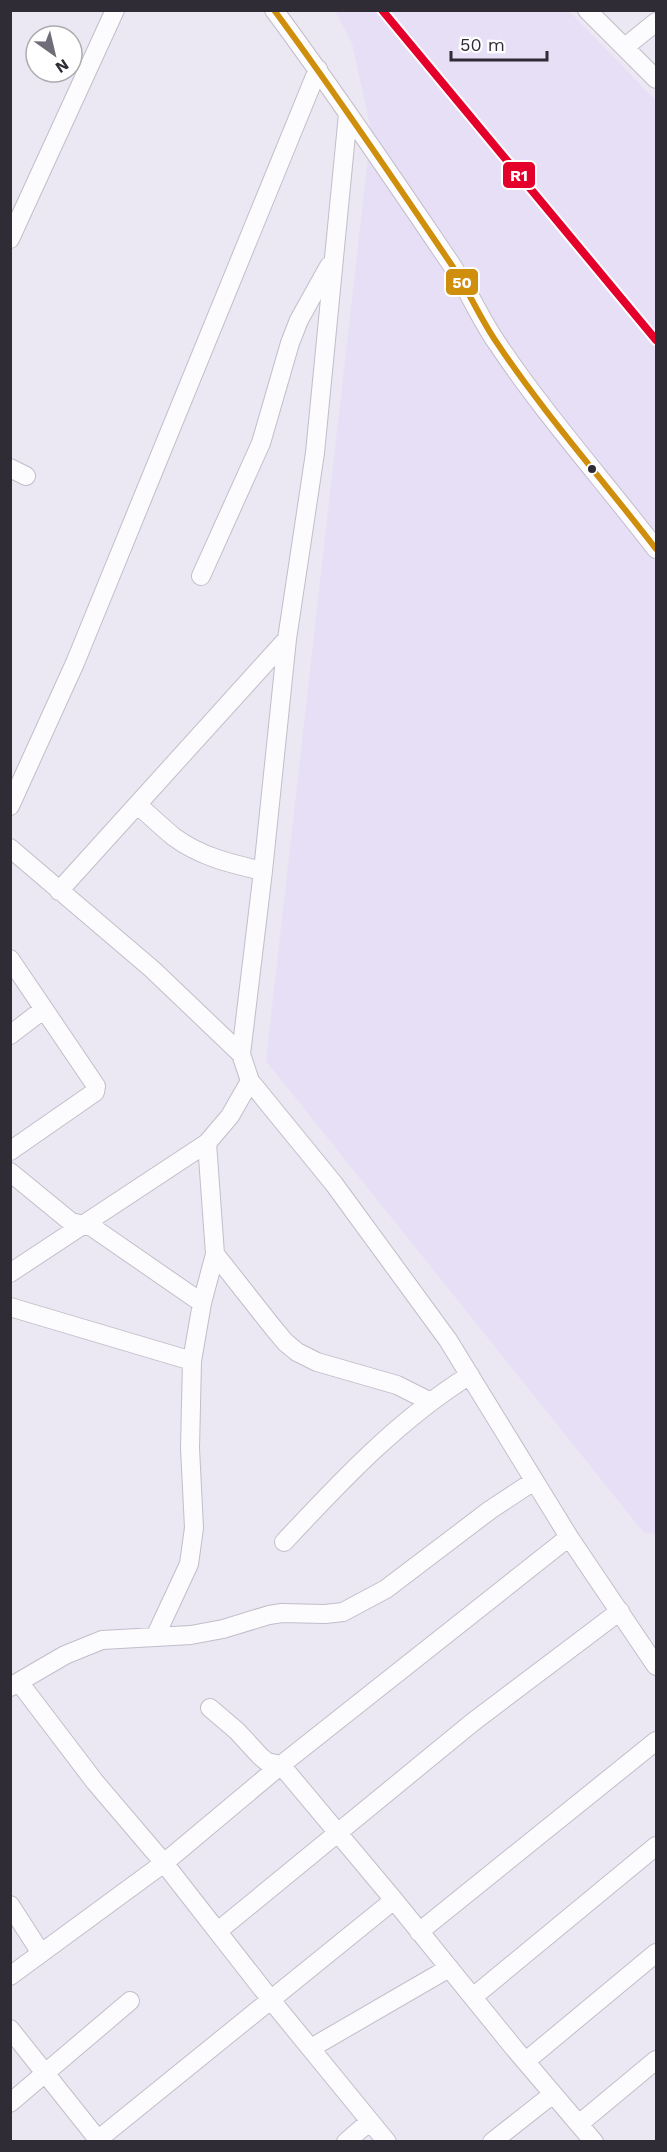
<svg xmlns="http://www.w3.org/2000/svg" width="667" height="2152" viewBox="0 0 667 2152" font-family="'Work Sans',sans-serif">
<rect width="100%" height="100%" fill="#ebe7f3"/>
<path fill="#e7dff6" d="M335,11H569L656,101V1534L644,1533L266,1061L371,130L352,43Z"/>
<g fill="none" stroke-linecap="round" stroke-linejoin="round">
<g stroke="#c2bec9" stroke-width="20">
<path id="minor" d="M274,10C335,92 392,177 449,261C467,287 479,317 497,343C545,415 604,481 656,549
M587,10L656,79
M625,47L656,22
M348,114L315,453L287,639L263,871L241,1054L250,1081L334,1184L448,1340L569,1537L656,1666
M10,239L115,10
M10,468L26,476
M201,576L261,443L290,343L299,320L329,266
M138,805C150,816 162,827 174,837C201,857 232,864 263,871
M10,806L75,663L318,69
M10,848L152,969L241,1054
M59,891L287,639
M10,959L96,1086L95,1092L10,1151
M10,1035L44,1009
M10,1172L71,1222L92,1227L202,1303
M215,1254L271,1325L285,1342L297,1352L317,1362L397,1385L429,1401
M10,1273L207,1143L230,1116L250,1081
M10,1307L192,1361
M284,1542C340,1482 399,1419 470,1375
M155,1637L189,1564L194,1528L190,1448L192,1361L202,1303L215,1254L207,1143
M19,1682L95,1782L164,1863L271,2000L387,2142
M10,1687L65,1655L102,1640L191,1635L223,1629L269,1615L282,1613L325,1614L343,1612L386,1589L490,1510L534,1481
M210,1708L237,1731L260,1756L267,1762L281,1765L394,1900L514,2048L594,2142
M10,1905L41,1953
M218,1931L473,1722L620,1611
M419,1932L656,1741
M10,1976L164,1863L281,1765L569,1537
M473,1997L656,1846
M10,2029L100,2142
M311,2048L449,1968
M526,2061L656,1953
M10,2103L130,2001
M579,2124L656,2060
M95,2142L394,1900
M346,2142L369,2122
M492,2142L553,2094"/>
</g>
<use href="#minor" stroke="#fcfbfd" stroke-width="18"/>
<path stroke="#bfbdc1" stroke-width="4" stroke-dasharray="12 6" stroke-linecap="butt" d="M382,10L656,340"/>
<g stroke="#fff" stroke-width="10">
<path id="bus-1" d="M274,10C335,92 392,177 449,261C467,287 479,317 497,343C545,415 604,481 656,549"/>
</g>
<use href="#bus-1" stroke="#cf8e0b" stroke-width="6"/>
<g stroke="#fff" stroke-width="12">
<path id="rail-1" d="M382,10L656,340"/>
</g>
<use href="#rail-1" stroke="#e4002b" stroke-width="8"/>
</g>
<circle fill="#2f2c35" stroke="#fff" stroke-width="2" cx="592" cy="469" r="5"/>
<g stroke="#fff" stroke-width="2">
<rect x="502" y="161" width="34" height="28" rx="6" fill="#e4002b"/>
<rect x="445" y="268" width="34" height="28" rx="6" fill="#cf8e0b"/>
</g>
<g font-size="16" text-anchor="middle" font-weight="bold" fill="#fff">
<text x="519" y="181">R1</text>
<text x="462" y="288">50</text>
</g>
<rect width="667" height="2152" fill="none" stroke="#2f2c35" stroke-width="24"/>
<g transform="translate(54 54) rotate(146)"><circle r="28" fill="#ffffff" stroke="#acabae" stroke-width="1.5"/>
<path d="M0-4.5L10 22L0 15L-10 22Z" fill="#716d78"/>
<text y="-9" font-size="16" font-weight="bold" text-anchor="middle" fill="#2f2c35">N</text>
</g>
<path d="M451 51v9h96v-9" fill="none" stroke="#2f2c35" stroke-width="3"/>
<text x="460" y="51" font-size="18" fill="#2f2c35" stroke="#ffffff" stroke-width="4.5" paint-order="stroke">50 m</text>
</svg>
